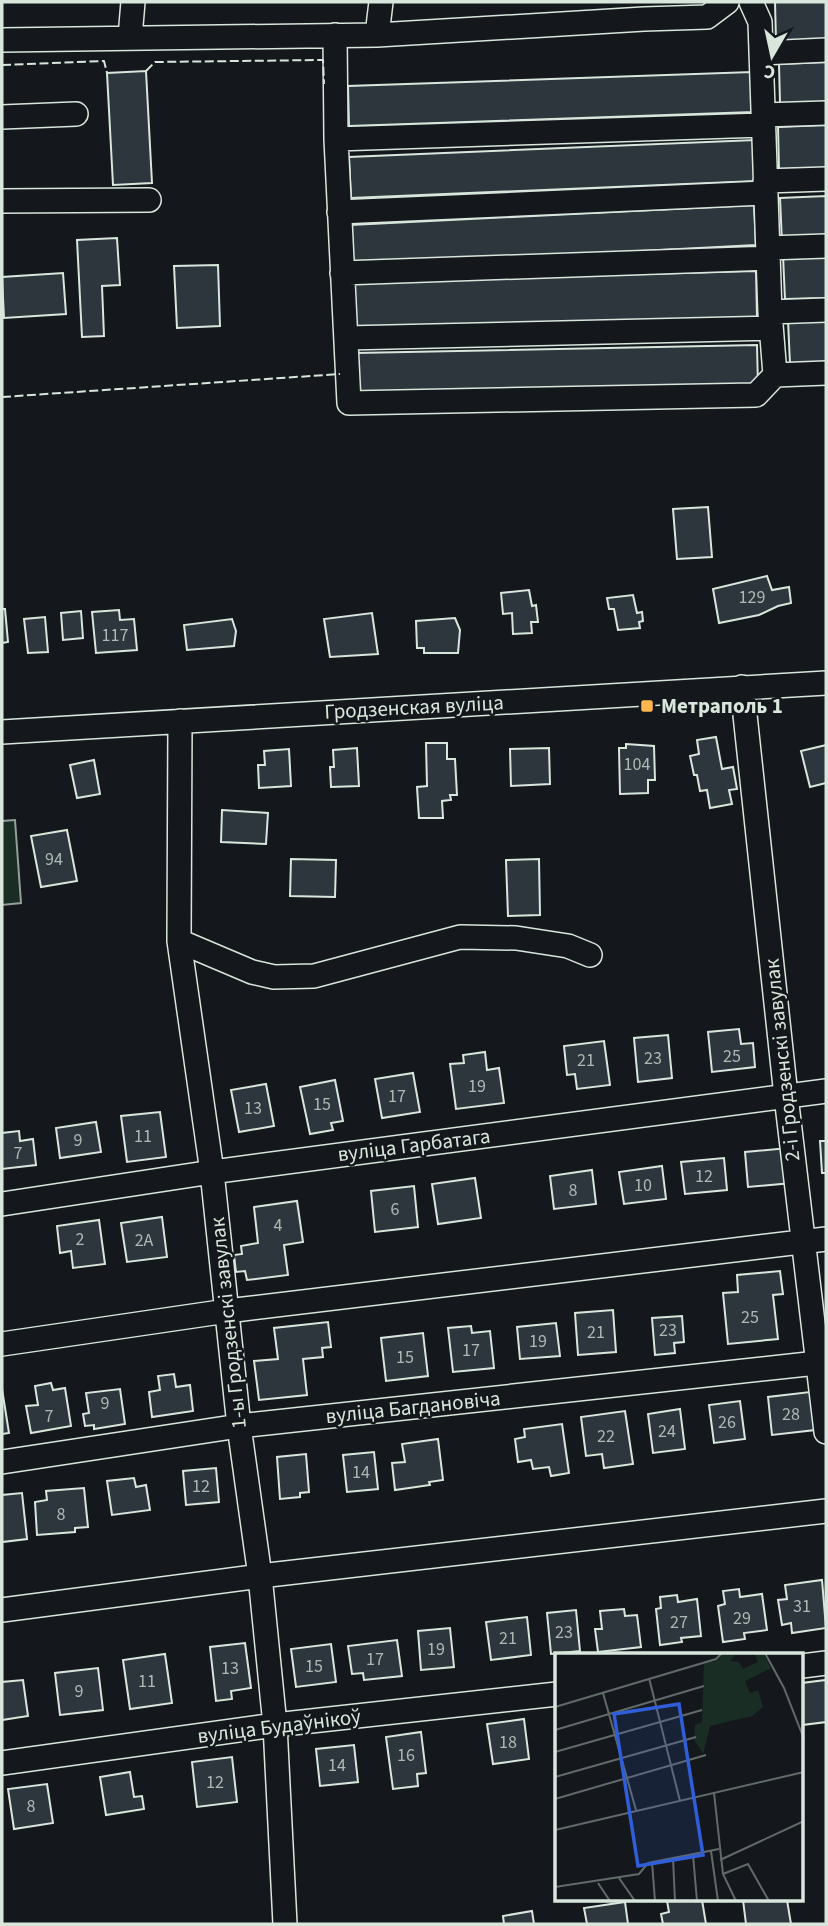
<svg xmlns="http://www.w3.org/2000/svg" width="828" height="1926" viewBox="0 0 828 1926" font-family="'Source Sans 3',sans-serif">
<rect width="100%" height="100%" fill="#14181c"/>
<path fill="#1a2d24" stroke="#939e99" stroke-width="2" d="M15,820L21,903L2,905V821Z"/>
<path fill="#2c363c" stroke="#d8e6dc" stroke-width="2" d="M775,2H826V39L776,41Z
M826,62V102L780,103L779,64Z
M146,71L152,183L113,185L107,73Z
M752,72L754,112L349,126L348,86Z
M826,125V168L779,169L778,127Z
M755,140L757,181L351,198L349,157Z
M826,196V241L782,243L780,198Z
M754,205L756,245L353,266L350,225Z
M117,238L120,285L102,286L104,336L82,337L77,240Z
M826,255V298L785,299L783,256Z
M218,265L220,326L177,328L174,266Z
M756,271L757,317L352,328L351,282Z
M63,273L66,314L4,318L2,277Z
M826,319V362L790,364L788,320Z
M757,345L758,387L356,396L355,353Z
M708,507L712,557L677,559L673,509Z
M767,576L772,590L789,587L791,603L778,606L759,615L719,623L713,589Z
M529,590L532,606L536,605L538,622H531L532,633L513,634L512,613L503,614L501,593Z
M633,595L637,613L642,612L643,621L639,622L640,628L618,630L614,609H609L607,598Z
M2,609H5L8,642L2,643Z
M119,610L120,620L134,619L137,650L96,653L92,612Z
M81,611L83,638L63,640L61,613Z
M372,613L378,654L330,657L324,619Z
M45,617L48,652L28,653L24,619Z
M455,618L460,630L458,653H424V648H417L416,621Z
M232,619L236,631L234,646L187,650L184,625Z
M716,737L722,769L733,767L737,789L729,790L732,804L710,808L707,790L700,791L697,775H694L690,756L699,754L697,740Z
M426,743H447V759H455L457,795H450L451,800L442,801L443,818H419L417,787L427,786Z
M626,744L654,746L655,780H648V793L620,794L619,748H626Z
M826,745V783L810,787L801,751Z
M357,748L359,786L331,787L330,767H334L333,750Z
M549,748L550,784L511,786L510,749Z
M289,749L291,786L259,788L258,765H265L264,751Z
M94,760L100,794L77,798L70,765Z
M222,810L268,813L266,844L221,842Z
M67,830L77,881L41,887L31,836Z
M291,859L336,860L335,897L290,896Z
M539,859L540,915L508,916L506,860Z
M739,1029L741,1044L753,1043L755,1067L712,1072L708,1032Z
M668,1035L672,1078L638,1082L634,1038Z
M604,1041L610,1085L577,1089L575,1074L567,1075L564,1046Z
M485,1052L487,1070L499,1068L504,1103L456,1109L450,1064L464,1063L463,1055Z
M413,1073L420,1112L382,1118L375,1079Z
M335,1080L343,1121L331,1123L333,1130L310,1134L300,1087Z
M266,1084L274,1126L239,1132L231,1090Z
M160,1112L166,1157L127,1162L121,1116Z
M96,1122L101,1152L60,1158L56,1128Z
M19,1131L20,1141L33,1139L36,1165L2,1169V1133Z
M820,1141H826V1173H822Z
M788,1148L792,1183L748,1187L745,1152Z
M724,1158L727,1190L685,1194L681,1162Z
M662,1166L666,1199L624,1204L619,1172Z
M592,1170L596,1204L554,1209L550,1176Z
M475,1178L481,1218L438,1224L432,1184Z
M414,1186L418,1227L375,1232L371,1191Z
M297,1201L303,1242L284,1245L288,1275L247,1280L245,1271L236,1272L234,1255L242,1254L241,1246L258,1243L254,1207Z
M162,1217L167,1257L127,1262L121,1223Z
M99,1220L105,1264L73,1268L71,1251L60,1253L57,1226Z
M780,1271L783,1294L773,1295L778,1339L728,1344L723,1293L738,1292L737,1275Z
M613,1310L616,1352L578,1355L575,1313Z
M682,1316L684,1342L674,1343L675,1353L655,1355L652,1318Z
M328,1322L331,1347L322,1348L323,1357L303,1359L307,1395L259,1400L254,1361L278,1359L274,1328Z
M556,1323L560,1356L520,1359L517,1327Z
M471,1326L472,1333L490,1331L494,1368L453,1372L448,1328Z
M423,1333L428,1376L386,1381L381,1338Z
M174,1374L176,1387L190,1385L193,1411L152,1417L149,1392L160,1390L158,1376Z
M51,1383L53,1390L65,1388L71,1426L31,1433L26,1406L38,1405L35,1386Z
M2,1389L9,1433L2,1434Z
M120,1389L125,1424L94,1429V1425L85,1426L83,1414L89,1413L86,1393Z
M810,1392L815,1430L772,1435L768,1397Z
M740,1401L745,1439L714,1443L709,1405Z
M680,1409L685,1449L653,1453L648,1414Z
M625,1411L633,1464L604,1468L602,1454L586,1456L581,1417Z
M562,1424L569,1473L551,1476L549,1467L533,1469L531,1460L518,1462L515,1439L525,1437L524,1429Z
M438,1439L443,1480L429,1482L430,1485L395,1490L392,1463L405,1462L402,1444Z
M374,1452L378,1489L347,1492L343,1455Z
M306,1454L309,1492L300,1493V1497L280,1499L277,1457Z
M216,1468L219,1502L186,1505L183,1471Z
M134,1478L136,1487L146,1485L150,1510L112,1515L107,1481Z
M84,1488L88,1527L75,1528V1532L37,1535L35,1502L47,1500L46,1491Z
M22,1493L27,1539L2,1542V1495Z
M822,1580L826,1628L792,1633L791,1623L782,1625L778,1600L787,1599L785,1585Z
M739,1589L740,1597L762,1594L767,1630L744,1633L745,1639L723,1642L718,1606L725,1604L723,1591Z
M677,1595L678,1602L697,1599L701,1636L681,1638L682,1642L660,1645L656,1609L661,1608L660,1597Z
M624,1609L625,1616L637,1615L641,1647L598,1652L595,1629H602L600,1611Z
M576,1610L580,1651L551,1654L547,1613Z
M527,1617L531,1655L491,1660L486,1622Z
M450,1628L454,1667L421,1670L418,1631Z
M397,1640L402,1676L364,1680L363,1673L352,1674L348,1646Z
M245,1643L251,1688L231,1691L232,1699L216,1701L210,1647Z
M331,1644L336,1682L296,1687L291,1649Z
M165,1654L172,1703L130,1709L123,1660Z
M98,1668L103,1710L60,1715L55,1673Z
M23,1680L28,1716L2,1720V1682Z
M826,1680V1722L802,1725V1683Z
M524,1719L529,1759L493,1764L487,1724Z
M421,1732L426,1773L417,1774L418,1786L393,1789L386,1737Z
M354,1745L358,1782L320,1786L316,1749Z
M232,1757L237,1802L197,1807L192,1762Z
M130,1772L134,1797L142,1796L144,1809L106,1815L100,1777Z
M47,1784L53,1823L14,1829L8,1789Z
M702,1900L706,1924H663L661,1914L669,1912L667,1901Z
M743,1900H787L791,1924H746Z
M625,1902L628,1924H587L584,1908Z
M532,1911L534,1924H504L503,1916Z"/>
<g fill="none" stroke-linecap="round" stroke-linejoin="round">
<g stroke="#d8e6dc" stroke-width="26">
<path id="minor" d="M751,2L760,22L770,312L775,375L826,373
M335,35L336,139L349,403L756,395L775,375
M377,35L381,2
M130,37L133,2
M2,40L377,35L644,19L707,17L727,2
M761,53L826,50
M763,115L826,113
M2,117L76,114
M336,139L763,125
M765,181L826,179
M2,201L149,200
M339,212L766,193
M768,248L826,246
M342,273L768,258
M770,312L826,310
M346,338L771,328
M742,687L786,1096L826,1432
M180,721L179,941L212,1172L239,1426L260,1576L275,1725L285,1924
M2,732L826,683
M179,941L252,972L274,977L314,976L460,937L516,938L568,946L590,955
M2,1204L212,1172L826,1091
M2,1344L227,1311L826,1239
M2,1462L239,1426L826,1362
M2,1610L260,1576L826,1511
M802,1666L826,1663
M2,1763L275,1725L557,1694"/>
</g>
<use href="#minor" stroke="#14181c" stroke-width="23"/>
<path stroke="#d8e6dc" stroke-width="2" stroke-dasharray="9 3.5" stroke-linecap="butt" d="M2,65L104,61L107,73
M146,71L155,62L323,60L324,84
M2,397L340,374"/>
</g>
<rect fill="#ffb74d" stroke="#14181c" stroke-width="2.5" x="640" y="699" width="14" height="14" rx="3.5"/>
<g text-anchor="middle" stroke-width="5" stroke-linejoin="round" paint-order="stroke">
<g font-size="18" fill="#adbab4">
<text x="752" y="603">129</text>
<text x="115" y="641">117</text>
<text x="637" y="770">104</text>
<text x="54" y="865">94</text>
<text x="732" y="1062">25</text>
<text x="653" y="1064">23</text>
<text x="586" y="1066">21</text>
<text x="477" y="1092">19</text>
<text x="397" y="1102">17</text>
<text x="322" y="1110">15</text>
<text x="253" y="1114">13</text>
<text x="143" y="1142">11</text>
<text x="78" y="1146">9</text>
<text x="18" y="1159">7</text>
<text x="704" y="1182">12</text>
<text x="643" y="1191">10</text>
<text x="573" y="1196">8</text>
<text x="395" y="1215">6</text>
<text x="278" y="1231">4</text>
<text x="80" y="1245">2</text>
<text x="144" y="1246">2А</text>
<text x="750" y="1323">25</text>
<text x="668" y="1336">23</text>
<text x="596" y="1338">21</text>
<text x="538" y="1347">19</text>
<text x="471" y="1356">17</text>
<text x="405" y="1363">15</text>
<text x="105" y="1409">9</text>
<text x="791" y="1420">28</text>
<text x="49" y="1422">7</text>
<text x="727" y="1428">26</text>
<text x="667" y="1437">24</text>
<text x="606" y="1442">22</text>
<text x="361" y="1478">14</text>
<text x="201" y="1492">12</text>
<text x="61" y="1520">8</text>
<text x="802" y="1612">31</text>
<text x="742" y="1624">29</text>
<text x="679" y="1628">27</text>
<text x="564" y="1638">23</text>
<text x="508" y="1644">21</text>
<text x="436" y="1655">19</text>
<text x="375" y="1665">17</text>
<text x="314" y="1672">15</text>
<text x="230" y="1674">13</text>
<text x="147" y="1687">11</text>
<text x="79" y="1697">9</text>
<text x="508" y="1748">18</text>
<text x="406" y="1761">16</text>
<text x="337" y="1771">14</text>
<text x="215" y="1788">12</text>
<text x="31" y="1812">8</text>
</g>
<g font-size="21" font-weight="bold" fill="#d8e6dc" stroke="#14181c" text-anchor="start">
<text x="661" y="713">Метраполь 1</text>
</g>
<g font-size="21" fill="#d8e6dc" stroke="#14181c">
<text transform="translate(414 707) rotate(-3)" y="7">Гродзенская вуліца</text>
<text transform="translate(782 1060) rotate(-96)" y="7">2-і Гродзенскі завулак</text>
<text transform="translate(414 1145) rotate(-7)" y="7">вуліца Гарбатага</text>
<text transform="translate(228 1323) rotate(-96)" y="7">1-ы Гродзенскі завулак</text>
<text transform="translate(413 1407) rotate(-6)" y="7">вуліца Багдановіча</text>
<text transform="translate(279 1726) rotate(-7)" y="7">вуліца Будаўнікоў</text>
</g>
</g>
<g transform="translate(555 1653)">
<rect width="248" height="248" fill="#14181c"/>
<path d="M168,0H182L175,8L184,9L188,16L203,9L199,0H208L216,15L190,28L195,40L203,37L208,54L197,63L155,73L148,101L139,86L140,72L147,69L149,10L162,8Z" fill="#1a2d24"/>
<path fill="none" stroke="#626a69" stroke-width="2" d="M210,0L229,35L249,86M94,25L125,148M48,40L81,157M0,54L161,6L167,0M0,77L149,33M0,99L147,57M0,124L141,84M159,140L168,221L181,248M0,146L151,102M0,177L249,119M156,198L163,248M138,202L142,248M118,205L120,248M165,207L249,168M97,209L100,248M168,221L193,211L214,248M64,225L80,248M43,230L55,248M0,234L84,221L93,210L164,196"/>
<path fill="#305dd8" fill-opacity="0.15" stroke="#305dd8" stroke-width="3.5" d="M124,51L148,202L83,213L59,61Z"/>
<rect width="248" height="248" fill="none" stroke="#d8e6dc" stroke-width="3.5"/>
</g>
<rect width="828" height="1926" fill="none" stroke="#d8e6dc" stroke-width="7"/>
<g transform="translate(772 56) rotate(189)" stroke="#14181c" stroke-width="5" paint-order="stroke">
<path d="M0-5L12 26L0 18L-12 26Z" fill="#d8e6dc"/>
<text y="-10" font-size="19" font-weight="bold" text-anchor="middle" fill="#d8e6dc">С</text>
</g>
</svg>
